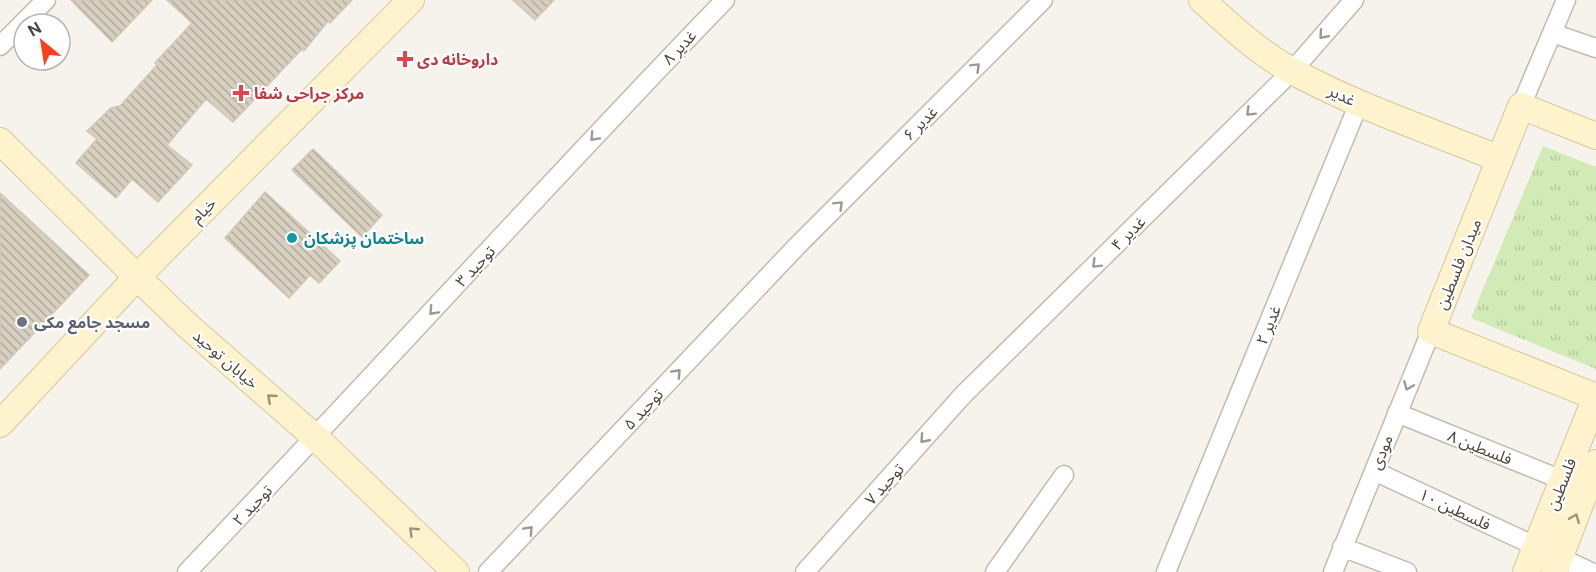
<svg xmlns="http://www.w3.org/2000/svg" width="1596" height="572" viewBox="0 0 1596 572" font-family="'Public Sans','Noto Sans Arabic',sans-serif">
<defs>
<pattern id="grass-tufts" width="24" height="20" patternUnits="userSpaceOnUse" patternTransform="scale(1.5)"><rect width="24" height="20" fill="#d2eab5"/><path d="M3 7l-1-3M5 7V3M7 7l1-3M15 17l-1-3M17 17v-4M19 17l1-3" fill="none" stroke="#b6ca9c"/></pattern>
<pattern id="building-back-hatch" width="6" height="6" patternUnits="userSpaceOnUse" patternTransform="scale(1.5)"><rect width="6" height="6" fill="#d8cfc1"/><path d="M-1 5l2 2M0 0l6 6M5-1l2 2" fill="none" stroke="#b1aa9e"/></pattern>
</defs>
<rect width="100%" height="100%" fill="#f6f3ec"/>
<path fill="url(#grass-tufts)" d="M1543,146L1596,167V369L1471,318Z"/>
<path fill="url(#building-back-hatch)" stroke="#d3c7b4" stroke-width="1.5" d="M71,0H152L112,42Z
M167,0H352L330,23L328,21L304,51L302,49L233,122L206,99L167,145L192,165L158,202L132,179L116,198L76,163L97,139L87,131L111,108L120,106L157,65L155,63L192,23Z
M513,0H554L535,20Z
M313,149L382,215L362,237L292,170Z
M265,192L340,261L319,283L310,275L289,298L225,238Z
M0,193L89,275L0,369Z"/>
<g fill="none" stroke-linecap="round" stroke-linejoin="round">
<g stroke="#c2bbae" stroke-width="21">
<path id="street" d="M1552,33L1596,48
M0,46L46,0
M1521,106L1566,0
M1397,413L1572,484
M1374,471L1591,572
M1342,547L1407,572
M187,572C368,383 543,188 725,0
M488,572L797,246L1043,0
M805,572L963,395L1292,71L1354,0
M995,572L1064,475
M1166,572L1359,103
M1333,572L1431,331"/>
</g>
<g stroke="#d6c79b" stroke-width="28">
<path id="secondary" d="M1202,0C1230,26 1258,52 1292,71C1358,107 1431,131 1500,159
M1596,136L1521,106L1431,331L1596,397
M0,141L137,277L188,326L316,438L456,572
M0,424L137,277L411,0
M1526,572L1596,397
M1554,572L1596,463"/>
</g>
<use href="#street" stroke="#fff" stroke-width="18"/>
<use href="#secondary" stroke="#fff3cd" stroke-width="26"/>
</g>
<defs><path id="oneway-chevron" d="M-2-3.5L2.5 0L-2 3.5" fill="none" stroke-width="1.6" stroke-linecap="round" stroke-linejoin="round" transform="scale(1.5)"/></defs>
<g stroke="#9c9892">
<use href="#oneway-chevron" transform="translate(1323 35) rotate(131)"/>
<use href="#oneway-chevron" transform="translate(976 67) rotate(-45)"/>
<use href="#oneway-chevron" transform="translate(1250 112) rotate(135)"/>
<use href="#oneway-chevron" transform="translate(594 137) rotate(133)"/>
<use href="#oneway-chevron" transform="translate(839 205) rotate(-45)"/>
<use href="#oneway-chevron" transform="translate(1096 264) rotate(135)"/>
<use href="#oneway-chevron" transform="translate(433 311) rotate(133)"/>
<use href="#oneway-chevron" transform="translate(677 373) rotate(-47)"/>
<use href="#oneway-chevron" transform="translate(1408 386) rotate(112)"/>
<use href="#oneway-chevron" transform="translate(924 439) rotate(132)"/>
<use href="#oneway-chevron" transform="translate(529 530) rotate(-47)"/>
</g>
<g stroke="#9c937c">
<use href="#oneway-chevron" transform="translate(271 398) rotate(-139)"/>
<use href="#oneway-chevron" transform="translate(1575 518) rotate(-68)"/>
<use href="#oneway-chevron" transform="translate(413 531) rotate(-136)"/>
</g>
<g fill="#e0444e" stroke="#fff" stroke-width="2">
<path d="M402 50h6v6h6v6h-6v6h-6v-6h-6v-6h6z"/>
<path d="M238 84h6v6h6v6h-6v6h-6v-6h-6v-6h6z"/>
</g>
<circle fill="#0f9aa8" stroke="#fff" stroke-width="2" cx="292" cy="238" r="6"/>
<circle fill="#6b7280" stroke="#fff" stroke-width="2" cx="22" cy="322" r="6"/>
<g text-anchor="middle" stroke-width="4.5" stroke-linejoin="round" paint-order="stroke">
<g font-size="16" fill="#4b4439" stroke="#fff">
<text transform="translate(679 47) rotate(-46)" y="6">غدیر ۸</text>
<text transform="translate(1342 95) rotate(25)" y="6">غدیر</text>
<text transform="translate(920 123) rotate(-45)" y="6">غدیر ۶</text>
<text transform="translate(203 210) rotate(-45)" y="6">خیام</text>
<text transform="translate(1128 233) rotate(-45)" y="6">غدیر ۴</text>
<text transform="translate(1458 264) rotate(-68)" y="6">میدان فلسطین</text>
<text transform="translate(475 266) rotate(-47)" y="6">توحید ۳</text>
<text transform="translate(1268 325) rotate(-68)" y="6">غدیر ۲</text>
<text transform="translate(226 359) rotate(41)" y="6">خیابان توحید</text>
<text transform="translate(643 409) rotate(-47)" y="6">توحید ۵</text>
<text transform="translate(1480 447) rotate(22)" y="6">فلسطین ۸</text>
<text transform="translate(1381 452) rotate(-68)" y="6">مودی</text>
<text transform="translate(884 484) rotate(-48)" y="6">توحید ۷</text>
<text transform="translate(1561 484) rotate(-68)" y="6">فلسطین</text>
<text transform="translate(252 505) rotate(-46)" y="6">توحید ۲</text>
<text transform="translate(1455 509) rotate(25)" y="6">فلسطین ۱۰</text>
</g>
<g font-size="16" font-weight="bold" fill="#be3a42" stroke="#fff" text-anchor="start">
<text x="417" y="65">داروخانه دی</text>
<text x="254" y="99">مرکز جراحی شفا</text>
</g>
<g font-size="16" font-weight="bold" fill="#0d838f" stroke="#fff" text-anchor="start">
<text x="304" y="244">ساختمان پزشکان</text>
</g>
<g font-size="16" font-weight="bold" fill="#5b616d" stroke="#fff" text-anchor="start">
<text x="34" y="328">مسجد جامع مکی</text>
</g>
</g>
<g transform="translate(42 42) rotate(330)"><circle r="28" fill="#ffffff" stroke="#b7b4b0" stroke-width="1.5"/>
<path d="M0-4.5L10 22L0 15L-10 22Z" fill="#fc3f1d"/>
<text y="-9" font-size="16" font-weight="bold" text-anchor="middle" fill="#4b4439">N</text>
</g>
</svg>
